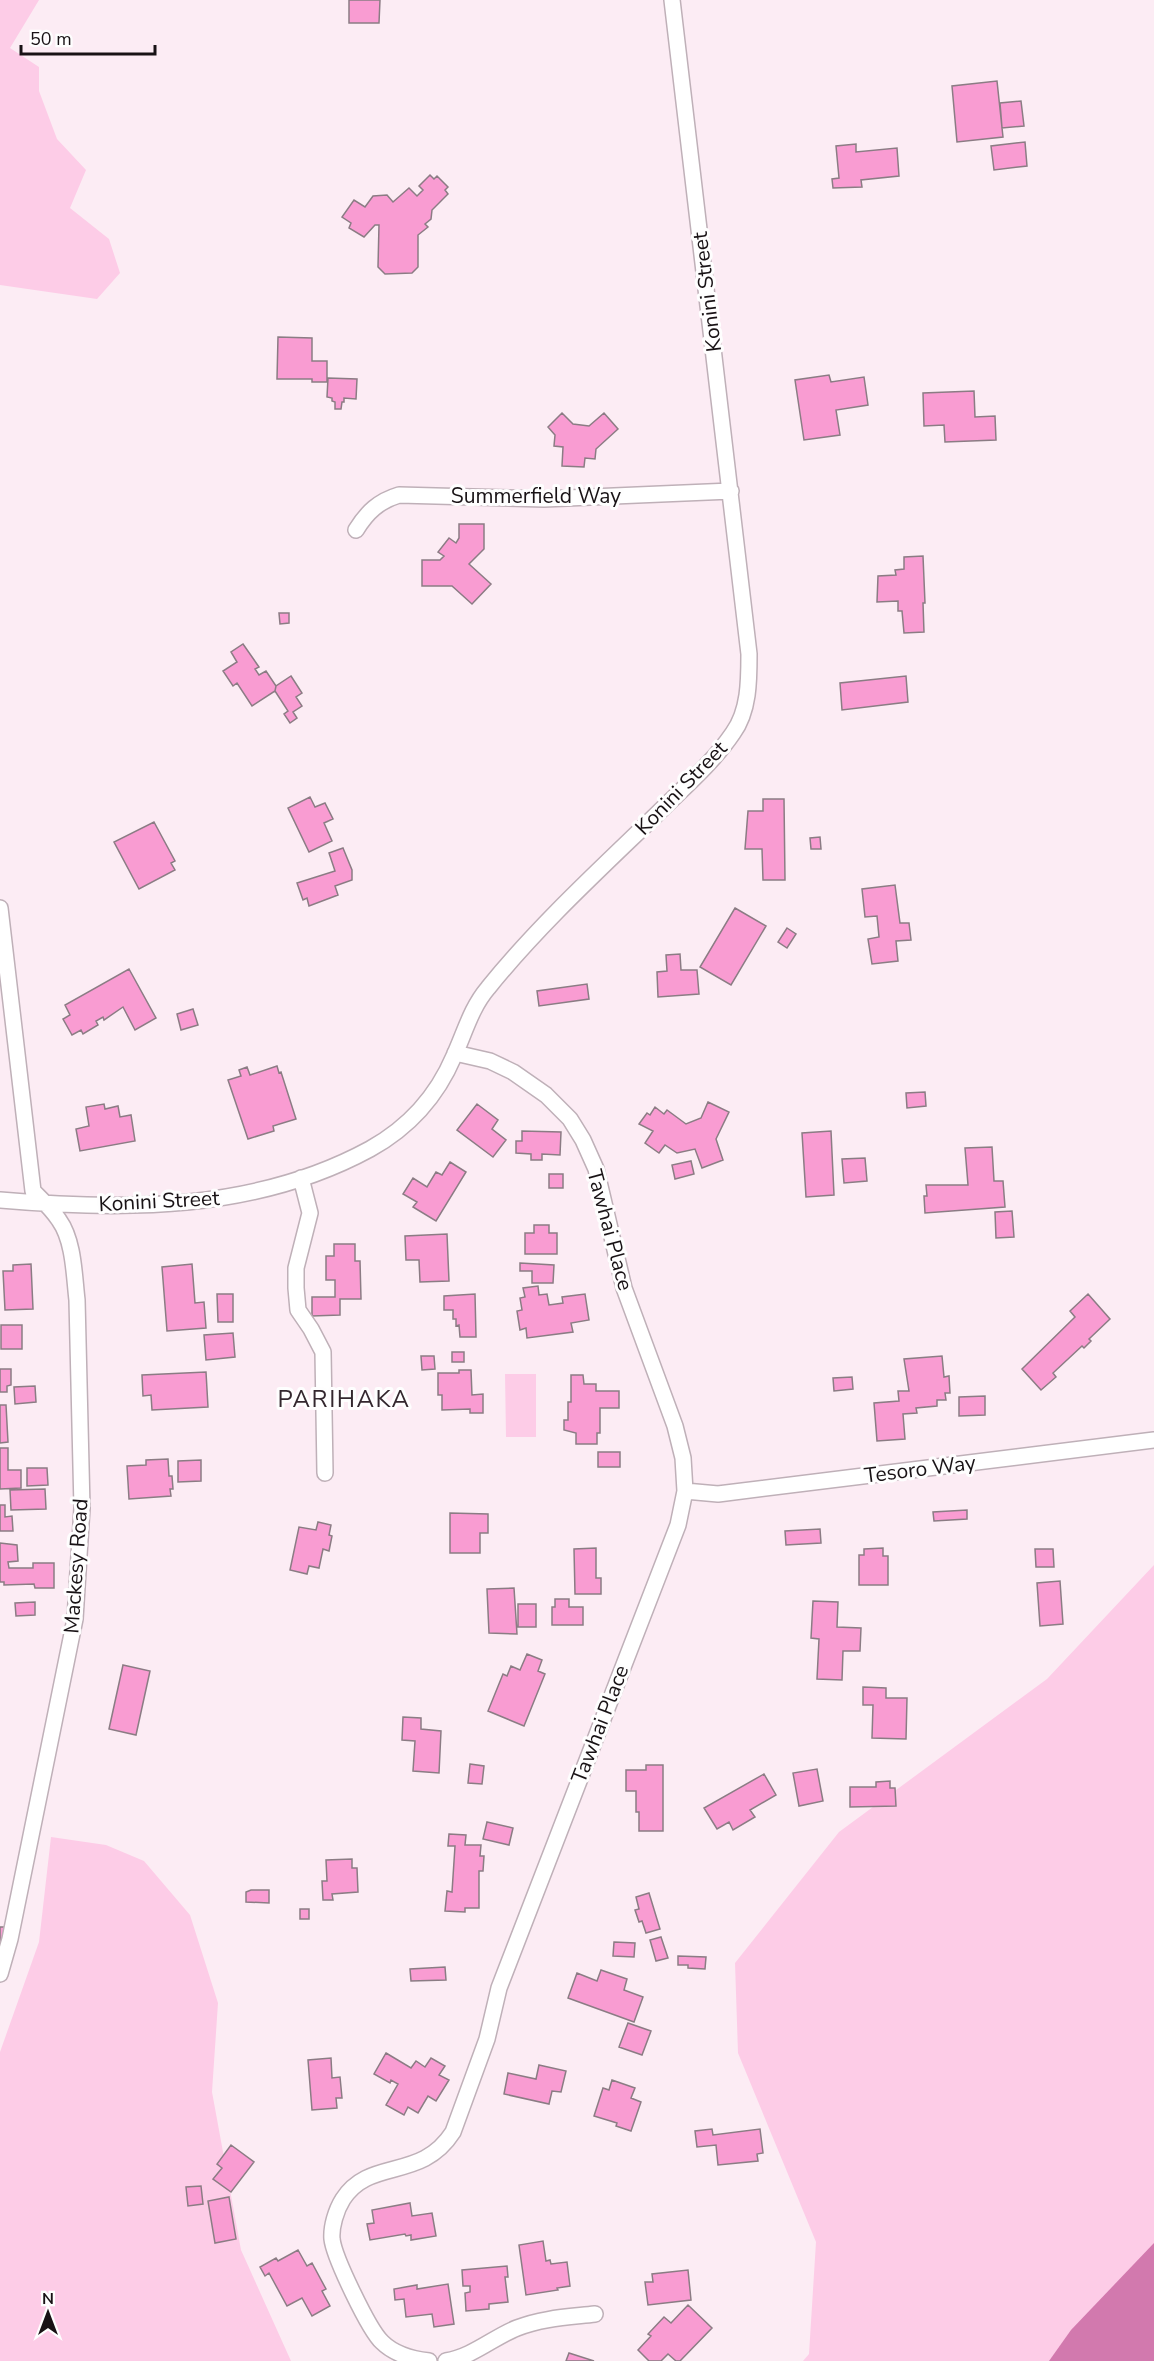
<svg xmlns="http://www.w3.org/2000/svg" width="1154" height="2361" viewBox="0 0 1154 2361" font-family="'Nunito Sans',sans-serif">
<rect width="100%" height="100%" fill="#fcecf4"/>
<path fill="#fdcce7" d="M0,0H39L10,48L39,67V91L57,139L86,170L70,208L109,239L120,273L97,299L0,285Z
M505,1374H536V1437H506Z
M1154,1565V2361H803L809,2354L816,2242L738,2053L735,1963L839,1832L1047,1679Z
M51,1837L106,1845L144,1861L190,1915L218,2003L212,2092L241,2250L291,2361H0V2052L39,1942Z"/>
<path fill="#d279ae" d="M1154,2243V2361H1049L1071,2330Z"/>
<path fill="#f99cd2" stroke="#8b7c84" stroke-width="1.5" d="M349,0H380L379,23H349Z
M997,81L1003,137L957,142L952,86Z
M1021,101L1024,126L1002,128L1000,103Z
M1025,142L1027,166L994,170L991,146Z
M856,144V152L897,148L899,176L861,180L862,187L833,188L832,179L839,178L836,146Z
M430,175L434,179L437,176L448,187L445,190L448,194L432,210L431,219L425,224L428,227L418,235V267L412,273L385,274L378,267L379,225H375L364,237L349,228L351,223L342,217L354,200L365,207L373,196L387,195L393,202L409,188L417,196L423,190L419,186Z
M278,337L312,338V361H327V382H312V379H277Z
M829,375L831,382L864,377L868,405L836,410L840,435L804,440L795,380Z
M328,378L357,379L356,399L344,398V402H342L341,409H335V402L332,401V398L327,397Z
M974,391L975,417L995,416L996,440L945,442L944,425L924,426L923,393Z
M562,413L573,424L589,426L604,413L618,429L596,449L595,459L585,458L584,467L562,466L563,447L554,446L555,435L548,427Z
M459,524H484V549L469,564L491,584L472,604L452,586H422V560H440L444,556L438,552L449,538L456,543L459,538Z
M923,556L925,603H923L924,632L904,633L902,611H898V601L877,602L878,576L896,575L895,570L904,569V557Z
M279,613H289V623L280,624Z
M243,644L259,667L255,669L259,675L266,671L276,686L275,691L252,706L237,683L233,686L223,671L237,662L231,652Z
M291,676L302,693L296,697L302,706L293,712L297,718L290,723L284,714L288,711L275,691L276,686Z
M906,676L908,702L842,710L840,683Z
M310,797L315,807L325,803L333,819L324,823L332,841L309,852L288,808Z
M763,799H784L785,880H763L762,849H745L748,811H763Z
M154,822L175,861L171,863L175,870L139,889L114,842Z
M820,837L821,849H811L810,838Z
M343,848L352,870V880L335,886L338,895L309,906L307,898L303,900L297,883L335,871L329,853Z
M895,885L900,923H909L911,940L896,941L898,961L872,964L868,939L879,937L877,916L865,917L862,889Z
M735,908L766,926L731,985L700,967Z
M787,928L796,934L787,948L778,942Z
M680,954L681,970H697L699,994L658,997L657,972L667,971L666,955Z
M129,969L156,1018L135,1030L123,1007L104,1020L103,1017L96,1021L98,1025L83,1034L81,1030L72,1035L63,1019L70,1015L65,1005Z
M587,984L589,999L539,1006L537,991Z
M193,1009L198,1025L181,1030L177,1014Z
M277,1066L279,1073L281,1072L296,1119L273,1126L274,1131L248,1139L228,1080L241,1076L239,1070L247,1067L250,1075Z
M925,1092L926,1106L907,1108L906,1093Z
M708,1102L729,1112L716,1139L723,1160L702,1168L695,1149L677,1153L665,1145L659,1153L645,1143L653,1131L639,1124L647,1113L650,1115L655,1107L664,1114L667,1110L686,1124L701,1118Z
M104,1104L105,1109L118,1106L120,1117L131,1115L135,1141L80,1151L76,1129L89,1126L86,1107Z
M477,1104L498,1120L492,1129L506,1140L493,1157L457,1130Z
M522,1131L561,1132L560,1155L542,1154V1160H531V1154L516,1153V1141H522Z
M831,1131L834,1195L806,1197L802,1133Z
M992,1147L994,1181H1003L1005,1207L925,1213L924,1196H927L926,1185H968L965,1148Z
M865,1158L867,1181L844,1183L842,1159Z
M691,1161L694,1174L675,1179L672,1165Z
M450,1162L466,1172L436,1221L413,1207L417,1202L403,1194L413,1178L427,1187L436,1172L442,1175Z
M549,1174H563V1188H549Z
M1012,1211L1014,1237L996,1238L995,1212Z
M534,1225H549V1233H557V1254H525V1233H534Z
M447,1234L449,1281L420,1282L419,1260H406L405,1236Z
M334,1244H355V1261H360L361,1299H340V1315L312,1316V1297H335V1280H326V1256H334Z
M520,1263L554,1265L553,1283H532V1271H520Z
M31,1264L33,1309L5,1310L3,1271H13V1265Z
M192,1264L195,1303L204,1302L206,1328L167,1331L162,1267Z
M538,1286L539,1295L547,1294L549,1305L563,1303L562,1297L585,1294L589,1320L571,1323L573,1332L527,1338L526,1328L520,1330L517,1311L522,1310L520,1298L525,1297L523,1288Z
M217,1294H233V1322H218Z
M475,1294L476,1337H460L459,1325L456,1326V1319H453V1310H444V1296Z
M1088,1294L1110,1319L1089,1339L1091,1341L1084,1348L1082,1346L1053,1373L1056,1377L1041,1390L1022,1369L1075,1317L1070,1311Z
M1,1325H22V1349H1Z
M233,1333L235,1357L206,1360L204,1335Z
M452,1352H464V1362H452Z
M421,1356H434L435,1369L422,1370Z
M942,1356L944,1377L949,1376L950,1393H945L946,1400H937V1406L916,1408L917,1413L903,1414L905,1439L877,1441L874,1403L899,1401L898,1391H909L904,1359Z
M0,1369H11V1385L7,1386V1392H0Z
M459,1370H471L472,1395L483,1394V1413H470V1409L442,1410V1395H438V1373H459Z
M206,1372L208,1407L152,1410L151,1395L143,1396L142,1375Z
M571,1375H583L584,1384H596V1391H619V1408H600V1433H597V1444H576V1433L564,1430V1420H568V1402H571Z
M852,1377L853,1389L834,1391L833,1378Z
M35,1386L36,1402L15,1404L14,1387Z
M985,1396V1415L959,1416V1397Z
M0,1405H6L8,1442L0,1443Z
M0,1448H8V1470H21V1488L0,1489Z
M598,1452H620V1467H598Z
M168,1459L169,1476H172L173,1489H170L171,1496L129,1499L127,1466L146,1465V1460Z
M201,1460V1481L178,1482V1461Z
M27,1468H47L48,1485L27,1486Z
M45,1489L46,1509L11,1510L10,1490Z
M0,1505H5V1517L12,1516L13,1531H0Z
M967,1510V1519L934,1521L933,1512Z
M450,1513L488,1514V1533H480V1553H450Z
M318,1522L331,1525L329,1535L332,1536L329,1551L323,1549L319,1568L309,1566L307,1574L290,1570L299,1527L316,1530Z
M820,1529L821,1543L786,1545L785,1531Z
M0,1543L17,1545L18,1561L8,1562L9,1568H33V1563H54V1588H35L34,1584L4,1585V1582H0Z
M596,1548V1578H601V1594H575L574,1549Z
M883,1548V1556H888V1585H859V1555H864V1549Z
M1035,1549H1053L1054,1567H1036Z
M1060,1581L1063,1624L1040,1626L1037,1583Z
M514,1588L517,1634L489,1633L487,1589Z
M555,1599H569V1607H583V1625H552V1607H555Z
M813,1601L838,1602L837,1627L861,1628L860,1651H843L842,1680L817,1679L819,1639L811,1638Z
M35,1602V1615L16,1616L15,1603Z
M518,1604H536V1627H518Z
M527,1654L542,1660L538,1671L545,1674L524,1726L488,1711L503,1674L507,1676L511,1666L520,1670Z
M123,1665L150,1671L136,1735L109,1729Z
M863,1687L886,1688V1698H907L906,1739L872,1738L873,1705H863Z
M403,1717L421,1718V1729L441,1731L439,1773L413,1771L415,1741L402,1740Z
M470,1764L484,1766L482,1784L468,1783Z
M646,1765H663V1831H639V1812H636V1791H626V1770H646Z
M817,1769L823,1801L799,1806L793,1773Z
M764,1774L776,1795L750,1810L755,1817L733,1830L729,1822L717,1829L704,1808Z
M890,1781V1788H895L896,1806L850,1807V1787H876V1782Z
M487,1822L513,1828L509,1845L483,1839Z
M449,1834L466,1835L465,1845H481L480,1856H484L483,1871H479V1908H465V1912L445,1911L447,1891L452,1892L455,1846H448Z
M352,1859V1868H357L358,1892L332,1894L333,1900H323L322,1881H327L326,1860Z
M251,1890H269V1903L246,1902V1892Z
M649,1893L660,1929L646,1933L642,1921L639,1922L635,1910L639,1909L636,1897Z
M300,1909H309V1919H300Z
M0,1927H6V1945H0Z
M661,1937L668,1958L656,1961L650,1940Z
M614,1942L635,1943L634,1957L613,1956Z
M678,1956L706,1957L705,1969L688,1968V1965H678Z
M445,1967L446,1980L411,1981L410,1969Z
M601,1970L627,1979L624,1990L643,1997L634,2022L568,1998L577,1973L597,1981Z
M628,2023L651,2031L642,2055L619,2047Z
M386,2053L411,2068L416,2061L425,2067L431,2058L445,2066L439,2075L449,2080L436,2101L428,2096L418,2113L408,2107L404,2115L386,2105L398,2084L391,2080L390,2083L374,2074Z
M331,2058L332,2078L340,2077L342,2098H336L337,2108L312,2110L308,2060Z
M539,2065L566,2071L561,2092L552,2091L549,2104L504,2094L508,2073L536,2079Z
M612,2080L635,2088L631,2098L641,2102L631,2131L616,2126L617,2123L594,2116L603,2088L609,2090Z
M712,2129L713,2135L760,2129L763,2153L757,2154L758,2161L718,2165L716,2145L697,2147L695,2131Z
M231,2145L254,2162L231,2192L213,2179L222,2168L217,2164Z
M201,2186L203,2204L188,2206L186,2187Z
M229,2197L236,2239L215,2243L208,2201Z
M410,2203L412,2216L432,2213L436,2236L411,2240V2235L406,2236L405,2234L370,2240L367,2224L374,2223L372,2210Z
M543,2241L546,2261L550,2260L551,2264L567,2262L570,2286L557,2288L558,2290L526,2295L519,2245Z
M298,2250L307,2266L312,2263L326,2289L322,2291L330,2306L312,2316L302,2298L287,2306L269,2273L265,2276L260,2267L276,2258L278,2261Z
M507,2266L508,2277H505L508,2302L489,2304V2309L466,2311L465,2293L470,2292V2286H463L462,2270Z
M688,2270L691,2300L648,2305L645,2282H653L652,2274Z
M448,2284L454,2324L434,2327L432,2314L406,2317L404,2299L395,2300L394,2289L417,2285V2289Z
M688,2305L712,2328L680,2361H676L668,2354L661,2361H649L638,2350L651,2336L648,2334L664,2317L671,2323Z
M569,2353L594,2361H566Z"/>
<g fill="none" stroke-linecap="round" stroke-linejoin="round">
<g stroke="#bfb0b8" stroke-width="18">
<path id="minor" d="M356,530C367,512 379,501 399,495L544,499L731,491
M0,908L33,1191C42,1200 52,1209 59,1220C74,1241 74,1275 77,1300L82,1508L75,1619L10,1939L0,1974
M301,1178L310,1213L296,1268V1288L298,1310L311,1329L323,1352L325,1473
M0,1200C125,1211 256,1211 370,1149C408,1128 437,1096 454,1056C465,1032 471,1008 488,988C538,926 599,870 656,815C682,789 712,764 733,733C749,711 749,681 749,654L672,0
M685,1491L718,1494L1154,1440
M429,2361C412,2359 394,2354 382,2342C369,2330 334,2257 332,2239C331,2227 336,2210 343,2199C370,2157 421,2182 453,2132L487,2039L499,1988L678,1525L685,1491L683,1458L675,1426L624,1288L596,1169L583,1140L570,1119L546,1095L513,1072L490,1061L455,1053
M446,2361C472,2357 494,2337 517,2328C542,2318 569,2317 595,2314"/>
</g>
<use href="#minor" stroke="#fff" stroke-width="15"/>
</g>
<g text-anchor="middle" stroke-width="6" stroke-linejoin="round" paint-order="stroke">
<g font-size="21" fill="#181215" stroke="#fefefe">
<text transform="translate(707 292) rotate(-97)" y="7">Konini Street</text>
<text x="536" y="503">Summerfield Way</text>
<text transform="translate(681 788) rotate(-46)" y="7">Konini Street</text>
<text transform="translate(159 1201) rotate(-3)" y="7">Konini Street</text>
<text transform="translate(610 1230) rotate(75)" y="7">Tawhai Place</text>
<text transform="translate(920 1469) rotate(-7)" y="7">Tesoro Way</text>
<text transform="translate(76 1566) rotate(-86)" y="7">Mackesy Road</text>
<text transform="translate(600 1724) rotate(-69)" y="7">Tawhai Place</text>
</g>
<g font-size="24" letter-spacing="1.5" fill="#33272e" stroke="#fefefe">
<text x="344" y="1407">PARIHAKA</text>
</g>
</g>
<g transform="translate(48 2313)" stroke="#fefefe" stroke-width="4.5" paint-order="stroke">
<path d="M0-4.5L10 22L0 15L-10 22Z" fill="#181215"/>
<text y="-9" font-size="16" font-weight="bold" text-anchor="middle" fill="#181215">N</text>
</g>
<path d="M21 45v9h134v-9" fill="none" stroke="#181215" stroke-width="3"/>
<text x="30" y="45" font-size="18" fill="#181215" stroke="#fefefe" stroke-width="4.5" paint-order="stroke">50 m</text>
</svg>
